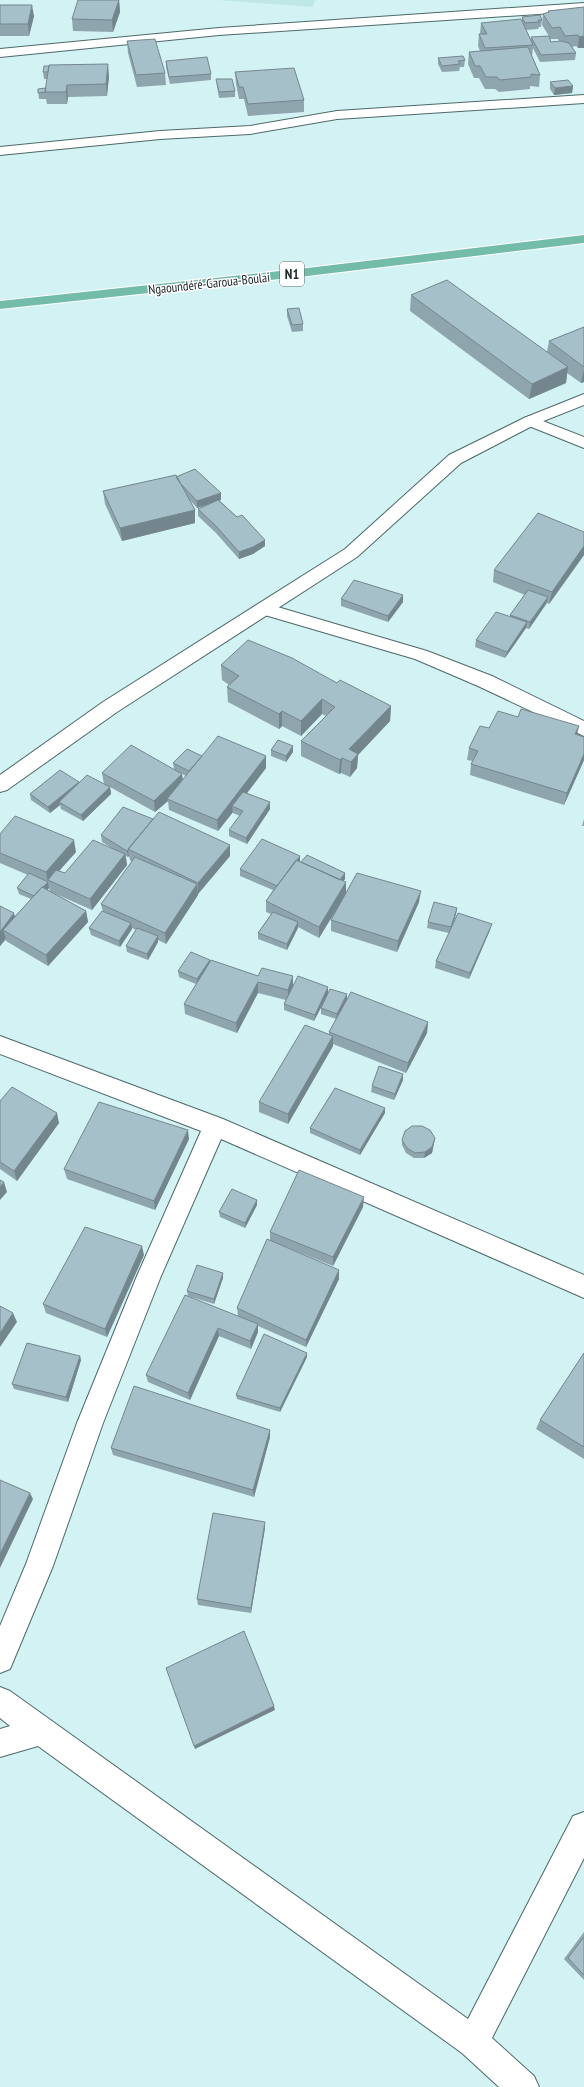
<svg xmlns="http://www.w3.org/2000/svg" width="584" height="2087" viewBox="0 0 584 2087" font-family="'PT Sans Narrow',sans-serif">
<rect width="100%" height="100%" fill="#d3f2f3"/>
<path fill="#bfe7e8" d="M217,0H315L313,7Z"/>
<g fill="none" stroke-linecap="round" stroke-linejoin="round">
<g stroke="#4d696a" stroke-width="2">
<path id="minor" d="M584,3V11L219,35L0,57V49L219,28Z
M584,95V103L337,119L250,134L160,139L0,155V147L160,131L250,126L337,111Z
M530,416L584,437V448L524,424L522,421L524,418Z
M264,603L427,651L492,676L584,721V736L478,686L415,659L258,613L255,609L258,605Z
M0,1036L223,1119L584,1275V1298L221,1139L161,1276L103,1423L53,1566L10,1669L0,1673V1626L26,1564L77,1423L137,1276L201,1131L0,1054Z
M0,1687L10,1691L468,2019L573,1816L584,1812V1858L492,2038L534,2076L539,2087H499L462,2053L38,1746L0,1757V1729L10,1726L0,1718Z"/>
</g>
<g stroke="#4d696a" stroke-width="2">
<path id="tertiary" d="M584,394V405L536,424L461,463L357,557L117,712L7,790L0,792V775L103,702L345,549L449,455L524,418Z"/>
</g>
<g stroke="#fff" stroke-width="2">
<path id="trunk" d="M584,235V243L299,277L0,309V301L299,269Z"/>
</g>
<use href="#minor" fill="#fff" fill-rule="evenodd"/>
<use href="#tertiary" fill="#fff" fill-rule="evenodd"/>
<use href="#trunk" fill="#73bcaa" fill-rule="evenodd"/>
</g>
<path fill="#8fa5ae" fill-rule="evenodd" d="M119,0L120,12L113,32L73,31L72,19Z
M0,5L34,16L29,36H0Z
M584,7V48H578L576,46L572,47L576,53L575,60L540,62L533,48L532,56L540,75L539,87L530,86V89L499,92L495,89H485L479,78H474L468,64L469,52L480,51L478,46L479,34H480L481,23L522,21V17L542,20L541,27H539L538,29L526,30L531,40V37L549,36L542,25L543,14L548,13V11ZM550,38L551,39H558L559,41L551,42Z
M127,41L165,73L166,85L137,87L128,53Z
M438,58L465,60L464,67H460L459,71L442,72L438,64Z
M166,61L211,74V80L170,84L166,67Z
M43,72L109,76L107,96L68,97L67,104H47L46,99H39L38,89L46,90L47,79H44Z
M235,72L304,100V112L248,116L244,99H239L236,84Z
M216,79L235,91V97L219,98L217,86Z
M550,82L573,86L572,93L554,95L550,89Z
M411,295L547,352L549,341L584,327V382L581,383L567,373L566,383L529,399L410,311Z
M287,309L303,324V331L292,332L287,316Z
M176,477L221,493V500H219L237,517L265,540V546L253,554L239,559L216,533L198,516V509L207,505L197,508L188,498L195,510V523L122,541L105,504L103,491Z
M584,532V555L549,604L547,603L529,629L526,628L505,658L475,647L476,640L510,616V615L525,595L493,582L494,570Z
M341,599L403,602L388,622L341,606Z
M221,665L337,683L391,706L390,721L358,755L357,768L350,777L341,773L339,774L301,756V741L326,716L322,714L301,736L282,726L279,729L228,702L227,687L229,685L222,680Z
M518,717L579,726L577,734L584,737V760L564,805L470,775L471,764L473,761L467,760L469,748L489,728Z
M293,746V752L286,762L271,756V750Z
M202,756L266,768L246,794L270,802V809L247,844L229,836V830L240,816L233,813V812L218,831L169,810L168,801L155,812L110,787L111,794L83,821L61,809L60,805L50,813L31,800L30,794L79,783L104,784L102,773L174,769L173,763ZM177,771L186,776L183,779L182,774Z
M584,819V826H582Z
M0,834L76,852L59,871L65,873L115,850L102,842L101,835L230,856L198,894V895L166,944L158,940V942L148,960L127,952L126,946L136,930L132,928V929L120,947L91,935L89,928L103,912L101,904L132,862L130,860L129,856L128,857L126,856L127,865L92,910L51,892L86,911L88,922L48,966L6,941V939L0,946V906L15,916L31,899L19,894L17,888L28,875L0,863ZM48,883L50,891L48,890L49,888Z
M300,862L345,873V879L343,881L346,893L419,902L397,952L331,931V920L342,900L319,938L298,927L287,950L258,939V933L271,914L266,912V901L273,890L240,876V869Z
M457,908L456,914L452,927L490,930L469,979L435,968L436,961L449,933L427,928L428,922Z
M210,962L258,976L293,985L328,993L347,994V1000L428,1022L427,1033L406,1073L333,1044V1046L288,1124L259,1112V1102L329,1034V1032L336,1019L321,1014V1008L314,1021L284,1010V1004L286,1000L258,993L237,1033L185,1014L184,1004L196,984L179,977L178,971Z
M403,1074V1080L394,1100L371,1092L372,1086Z
M0,1101L59,1123L17,1181L0,1169Z
M385,1113L360,1155L310,1133V1128Z
M435,1138L432,1153L424,1158H414L406,1153L402,1145V1140Z
M189,1139L155,1210L67,1179L64,1169Z
M257,1200V1205L245,1228L220,1217L219,1212Z
M363,1207L333,1266L281,1245L339,1279L306,1347L258,1326V1332L251,1349L219,1336L190,1400L148,1382L146,1375L238,1316L237,1308L270,1240V1232Z
M144,1255L107,1337L46,1313L43,1304Z
M223,1273V1278L214,1304L188,1296L187,1291Z
M584,1353V1459L536,1429L540,1420Z
M307,1357L280,1412L237,1399L236,1395Z
M81,1360L68,1402L14,1389L12,1384Z
M270,1430V1437L254,1497L113,1455L111,1448Z
M265,1528L251,1613L198,1605L197,1599Z
M584,1932V1980L564,1959Z"/>
<path fill="#74868d" d="M119,0L120,12L113,32L112,20Z
M32,5L34,16L29,36L28,24Z
M584,36V48H578L579,37Z
M108,64L109,76L107,96L106,84Z
M67,85L68,97L67,104L66,92Z
M573,86L572,93L554,95L555,88Z
M568,367L566,383L529,399L532,384Z
M584,369V382L581,383Z
M221,493V500L197,508V501Z
M195,510V523L122,541L120,528Z
M265,540V546L253,554L239,559V552Z
M584,546V555L549,604L552,592Z
M403,595V602L388,622V616Z
M548,597L546,604L529,629L530,622Z
M527,622L526,628L505,658L507,652Z
M322,699V714L301,736V721Z
M391,706L390,721L358,755L357,768L350,777L351,762L349,749Z
M282,711V726L279,729V714Z
M579,726L576,738L575,734Z
M293,746V752L286,762V756Z
M584,754V760L564,805L567,793Z
M266,756V768L236,808L232,806L233,812L218,831L217,820Z
M342,758L341,773L339,774L340,760Z
M182,774L183,786L167,799L168,801L155,812L154,801Z
M79,782L80,789L59,802L60,805L50,813L48,807Z
M110,787L111,794L83,821L81,815Z
M270,802V809L247,844L246,838Z
M74,840L76,852L50,881L48,880V883L46,872Z
M230,845V856L198,894V883Z
M128,849L129,856L128,857L127,851Z
M125,854L127,865L92,910L90,899Z
M300,856V862L278,886Z
M345,873V879L337,889L338,883Z
M48,882L49,888L37,903L36,896Z
M346,882V894L319,938V927Z
M197,884L198,895L166,944L165,933Z
M421,891L419,902L397,952L398,941Z
M457,908L456,914L450,934L451,927Z
M86,911L88,922L48,966L46,955Z
M14,913L17,924L3,930L6,939L0,946V932Z
M298,922V928L287,950V944Z
M131,923L132,929L120,947L119,941Z
M492,924L490,930L469,979L470,973Z
M158,936V942L148,960L147,954Z
M210,960L211,966L198,985L197,979Z
M293,976V986L288,1000V990Z
M258,982V993L237,1033L236,1023Z
M328,987V993L314,1021L315,1015Z
M347,994V1000L336,1020L337,1014Z
M428,1022L427,1033L406,1073L408,1063Z
M333,1036V1046L288,1124V1114Z
M403,1074V1080L394,1100L395,1094Z
M385,1108V1113L360,1155V1150Z
M57,1113L59,1123L17,1181L14,1171Z
M188,1130L189,1139L155,1210L154,1201Z
M435,1138L432,1153L424,1158L425,1152Z
M4,1182L7,1192L0,1200V1187Z
M364,1197L363,1207L333,1266V1257Z
M257,1200V1205L245,1228V1223Z
M142,1246L144,1255L107,1337L105,1329Z
M339,1270V1279L306,1347V1340Z
M223,1273V1278L214,1304V1299Z
M13,1313L17,1322L0,1347V1333Z
M258,1324V1332L251,1349L250,1341Z
M218,1328L219,1336L190,1400L188,1393Z
M307,1353V1357L280,1412V1408Z
M80,1356L81,1360L68,1402L66,1397Z
M270,1430V1437L254,1497L253,1490Z
M30,1493L33,1499L0,1568V1554Z
M265,1522V1528L251,1613V1608Z
M274,1706L275,1710L195,1749L194,1746Z"/>
<path fill="#a6c0ca" stroke="#74868d" d="M78,0H119L112,20L72,19Z
M0,5H32L28,24H0Z
M584,7V36L579,37L578,35L565,36L560,27L552,28L543,14L549,12L548,11Z
M540,15L542,20H538L539,22L525,23L522,17Z
M521,19L533,45L485,48L479,34H487L481,23Z
M549,36L551,42L561,41L569,43L576,53L541,55L531,37Z
M155,39L165,73L136,75L127,41Z
M528,47L540,75L531,74V77L500,80L497,77H486L480,66H475L469,52Z
M463,56L465,60L458,61L460,64L442,66L438,58Z
M207,57L211,74L169,77L166,61Z
M108,64L106,84L67,85L66,92H45L49,65Z
M44,66H49L48,72H43Z
M294,68L304,100L248,104L243,87H239L235,72Z
M216,79H232L235,91L219,92Z
M568,80L573,86L555,88L550,82Z
M46,88L45,92H46L38,93V89Z
M447,280L568,367L532,384L411,295Z
M299,308L303,324L292,325L287,309Z
M584,327V367L549,341Z
M195,469L221,493L197,501L180,483L176,477Z
M176,475L195,510L120,528L103,491Z
M218,500L237,517L242,515L265,540L253,547L239,552L216,526L198,509Z
M538,513L584,532V546L552,592L494,570Z
M354,580L403,595L388,616L341,599Z
M528,590L548,597L530,622L510,615Z
M496,612L527,622L507,652L476,640Z
M248,640L292,658L337,683L340,680L391,706L349,749L358,754L351,762L342,758L340,760L301,741L335,707L322,699L301,721L282,711L279,714L227,687L239,676L221,665Z
M521,709L579,726L575,734L584,737V754L567,793L471,764L478,751L469,748L480,726L489,728L498,711L518,717Z
M218,736L266,756L217,820L167,799Z
M278,740L293,746L286,756L271,750Z
M131,745L182,774L154,801L102,773Z
M187,749L202,756L189,771L173,763Z
M60,770L79,782L48,807L30,794Z
M87,775L110,787L81,815L59,802Z
M243,792L270,802L246,838L229,830L243,811L232,806Z
M123,807L153,819L127,851L101,835Z
M159,812L230,845L198,883L128,849Z
M15,816L74,840L46,872L0,853V834Z
M262,839L300,856L277,886L240,869Z
M93,840L125,854L90,899L48,880L56,870L65,873Z
M307,855L345,873L340,880L301,862Z
M135,857L197,884L165,933L101,904Z
M296,860L346,882L319,927L266,901Z
M29,873L48,882L43,887H42L34,896L17,888Z
M357,873L421,891L398,941L331,920Z
M42,887L86,911L46,955L3,930Z
M434,902L457,908L451,927L428,922Z
M0,906L14,913L0,932Z
M102,911L131,923L119,941L89,928Z
M273,912L298,922L287,944L258,933Z
M458,913L492,924L470,973L436,961Z
M137,928L158,936L147,954L126,946Z
M191,952L210,960L197,979L178,971Z
M211,960L258,976L262,968L293,976L288,990L258,982L236,1023L184,1004Z
M298,976L328,987L315,1015L284,1004Z
M330,989L347,994L337,1014L321,1008Z
M351,992L428,1022L408,1063L329,1032Z
M305,1025L333,1036L288,1114L259,1102Z
M379,1066L403,1074L395,1094L372,1086Z
M12,1087L57,1113L14,1171L0,1162V1101Z
M335,1088L385,1108L360,1150L310,1128Z
M99,1102L188,1130L154,1201L64,1169Z
M412,1126H422L430,1130L435,1138L432,1147L425,1152L415,1153L407,1148L402,1140L405,1131Z
M299,1170L364,1197L333,1257L270,1232Z
M0,1180L4,1182L0,1187Z
M232,1189L257,1200L245,1223L219,1212Z
M85,1227L142,1246L105,1329L43,1304Z
M267,1239L339,1270L306,1340L237,1308Z
M197,1265L223,1273L214,1299L187,1291Z
M185,1295L258,1324L250,1341L218,1328L188,1393L146,1375Z
M0,1306L13,1313L0,1333Z
M264,1334L307,1353L280,1408L236,1395Z
M27,1343L80,1356L66,1397L12,1384Z
M584,1353V1447L540,1420Z
M134,1386L270,1430L253,1490L111,1448Z
M0,1480L30,1493L0,1554Z
M213,1513L265,1522L251,1608L197,1599Z
M244,1631L274,1706L194,1746L166,1668Z
M584,1937V1975L568,1958Z"/>
<g text-anchor="middle" stroke-width="3" stroke-linejoin="round" paint-order="stroke">
<g font-size="13" fill="#202b2c" stroke="#fff">
<text transform="translate(209 283) rotate(-6)" y="5">Ngaoundéré-Garoua-Boulai</text>
</g>
<rect fill="#fff" stroke="#636b6b" stroke-width="1" x="280" y="262" width="24" height="24" rx="3"/>
<g font-size="14" font-weight="bold" fill="#202b2c">
<text x="292" y="279">N1</text>
</g>
</g>
</svg>
